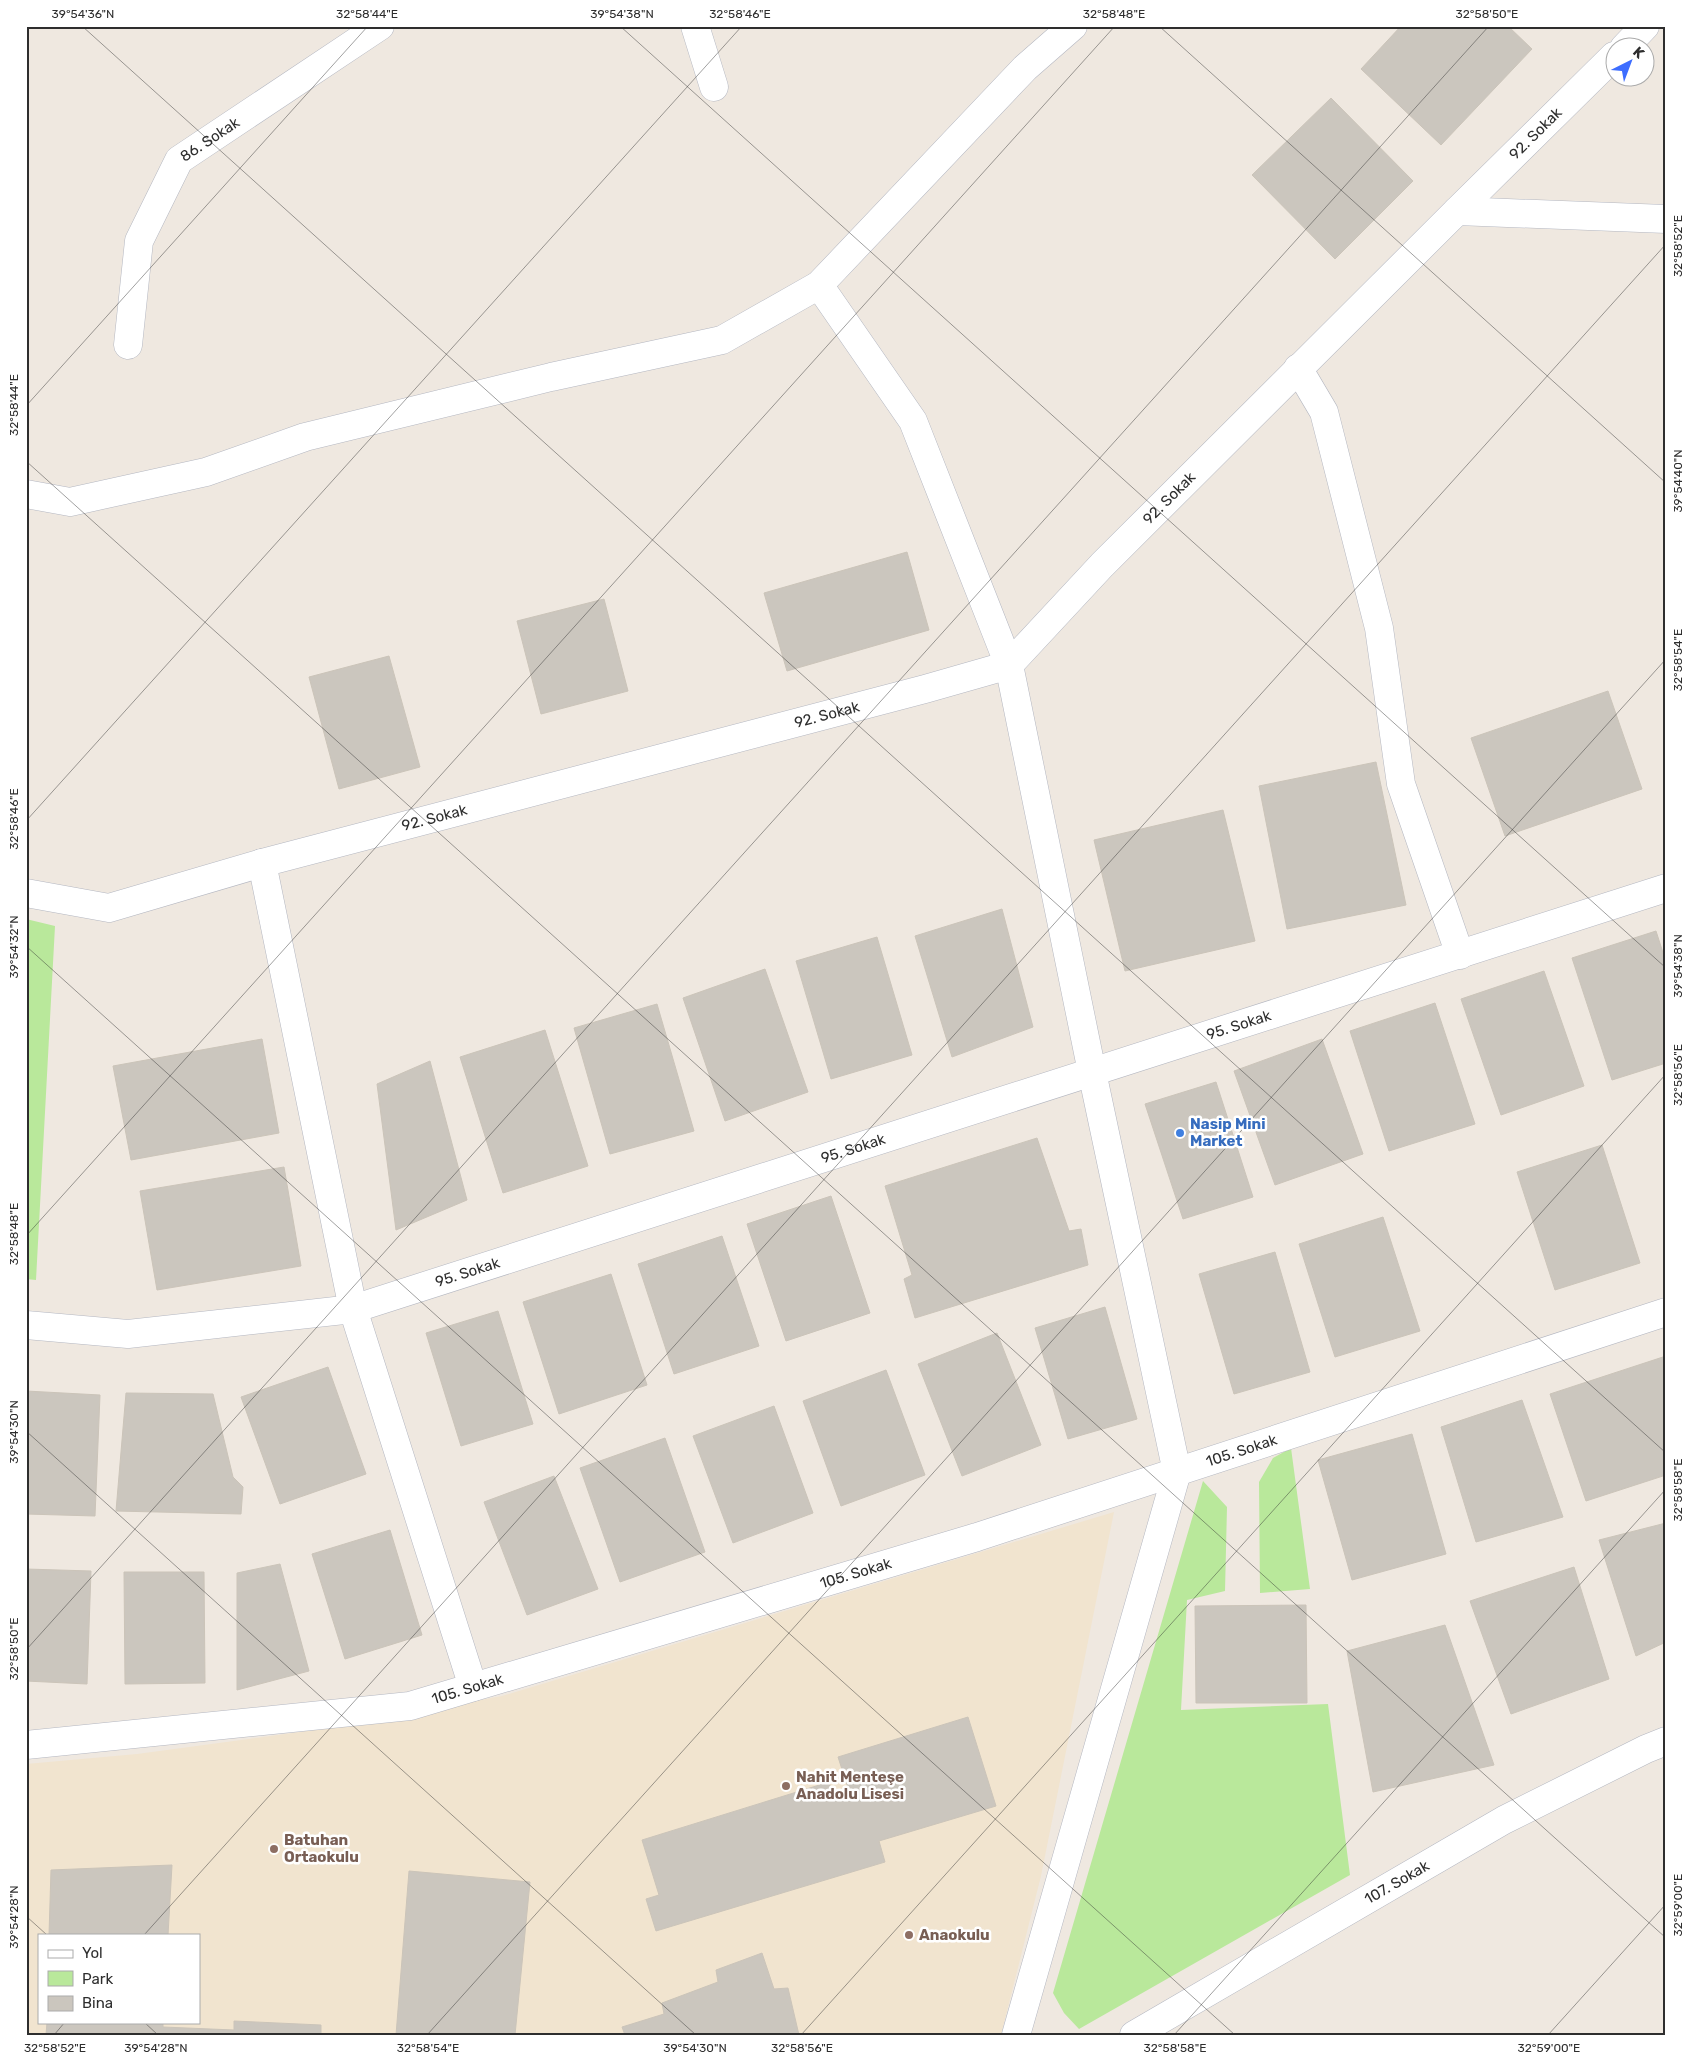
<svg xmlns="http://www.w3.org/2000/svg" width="1692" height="2061" viewBox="0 0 1692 2061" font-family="Rubik,sans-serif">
<rect width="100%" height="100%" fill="#efe8e0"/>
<path fill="#f1e4cf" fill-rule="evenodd" d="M1114,1512L1041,1876L1001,2035H26V1764L137,1754L329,1728L502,1696ZM39,1935H199V2022H39Z"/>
<path fill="#b9e89b" d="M26,919L55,926L36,1280L26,1279Z
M1291,1448L1310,1589L1260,1593L1259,1482L1273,1458Z
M1203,1481L1227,1507L1225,1591L1187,1600L1181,1710L1328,1704L1350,1875L1079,2029L1064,2013L1053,1993Z"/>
<path fill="#cbc6be" stroke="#cbc4b9" d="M1401,26H1508L1532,49L1441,145L1361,69Z
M1331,98L1413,181L1335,259L1252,175Z
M907,552L929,630L787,671L764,593Z
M604,599L628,691L541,714L517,621Z
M389,656L420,767L339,789L309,677Z
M1608,691L1642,789L1505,836L1471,738Z
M1376,762L1406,905L1287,929L1259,786Z
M1223,810L1255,941L1125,971L1094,840Z
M1002,909L1033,1027L952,1057L915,936Z
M1656,931L1666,962V1063L1612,1080L1572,958Z
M877,937L912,1055L831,1079L796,961Z
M765,969L808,1092L725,1121L683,998Z
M1544,971L1584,1086L1501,1115L1461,999Z
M1435,1003L1475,1124L1389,1151L1350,1031Z
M657,1004L694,1131L610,1154L574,1028Z
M545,1030L588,1166L503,1193L460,1057Z
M262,1039L279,1133L131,1160L113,1066Z
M1322,1039L1363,1154L1275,1185L1234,1071Z
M430,1061L467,1200L396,1230L377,1084Z
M1216,1082L1253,1197L1183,1219L1145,1104Z
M1037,1138L1069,1231L1081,1229L1088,1265L915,1318L904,1279L912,1275L885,1186Z
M1602,1145L1640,1263L1555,1290L1517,1172Z
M284,1167L301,1266L157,1290L140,1191Z
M831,1196L870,1313L786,1341L747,1224Z
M1383,1217L1420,1331L1335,1357L1299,1244Z
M722,1236L759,1346L674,1374L638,1264Z
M1275,1252L1310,1372L1234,1394L1199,1274Z
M611,1274L647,1385L559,1414L523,1302Z
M1105,1307L1137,1419L1068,1439L1035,1328Z
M498,1311L533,1424L461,1446L426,1333Z
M997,1333L1041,1445L962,1476L918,1364Z
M1666,1356V1475L1586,1501L1550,1394Z
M328,1367L366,1474L280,1504L241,1397Z
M886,1370L925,1475L841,1506L803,1401Z
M26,1391L100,1395L95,1516L26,1514Z
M126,1393L213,1394L233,1477L243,1487L241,1514L116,1511Z
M1522,1400L1563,1517L1476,1542L1441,1427Z
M774,1406L813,1513L733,1543L693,1436Z
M1412,1434L1446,1554L1352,1580L1318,1460Z
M665,1438L705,1552L620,1582L580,1468Z
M554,1476L598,1589L527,1615L484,1502Z
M1666,1523V1642L1636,1656L1599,1540Z
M390,1530L422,1635L345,1659L312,1554Z
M280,1564L309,1671L237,1690V1573Z
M1574,1567L1609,1679L1511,1714L1470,1601Z
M26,1569L91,1571L87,1684L26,1681Z
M124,1572H204L205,1683L125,1684Z
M1306,1605L1307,1703H1196L1195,1606Z
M1445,1625L1494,1765L1373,1792L1347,1651Z
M968,1717L996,1806L879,1841L885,1862L656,1931L646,1899L659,1895L642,1840L829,1782L834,1799L850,1794L838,1757Z
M172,1865L168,1935H49L51,1870Z
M409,1871L530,1882L515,2035H396Z
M762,1953L774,1989L788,1988L799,2035H625L622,2027L664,2014L662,2003L718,1982L716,1970Z
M234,2021L321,2025V2034L357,2035H46L47,2022H163V2027L234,2030Z"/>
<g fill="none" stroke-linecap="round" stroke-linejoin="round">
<g stroke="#b4b7c1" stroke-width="29">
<g id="street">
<path d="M695,26L714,87"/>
<path d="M1624,48L1645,26"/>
<path d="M1457,211L1666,219"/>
<path d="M819,285L913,421L1009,665L1092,1072L1177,1472L1016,2035"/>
<path id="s1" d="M128,345L139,241L179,160L380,26"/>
<path d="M1298,368L1324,412L1379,628L1401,784L1460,955"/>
<path d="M26,494L70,502L206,472L305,437L551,377L722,340L819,285L1025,68L1073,26"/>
<path d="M262,863L353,1309L473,1687"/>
<path id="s2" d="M26,893L109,908L262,863L925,689L1009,665L1102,565L1457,211L1614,56"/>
<path id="s3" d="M26,1325L128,1334L353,1309L1666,888"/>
<path id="s4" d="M26,1745L410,1706L977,1537L1666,1312"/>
<path id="s5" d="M1134,2035L1504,1820L1646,1749L1666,1741"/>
</g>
</g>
<use href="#street" stroke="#fff" stroke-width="28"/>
</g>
<path fill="none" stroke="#2e2e2e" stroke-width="1" stroke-opacity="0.45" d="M82,26L1666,1453M620,26L1666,968M1159,26L1666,483M26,406L368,26M26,461L1666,1938M26,821L742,26M26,946L1235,2035M26,1236L1115,26M26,1431L696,2035M26,1650L1489,26M26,1916L47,1935M144,1935L1666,244M144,2022L158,2035M54,2035L65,2022M427,2035L1666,659M801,2035L1666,1074M1174,2035L1666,1489M1548,2035L1666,1904"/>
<circle fill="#3f7fe0" stroke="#fff" stroke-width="2" cx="1180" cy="1133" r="5"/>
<g fill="#8d6e63" stroke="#fff" stroke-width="2">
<circle cx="786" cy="1786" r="5"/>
<circle cx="274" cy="1849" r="5"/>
<circle cx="909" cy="1935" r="5"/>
</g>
<g text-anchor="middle" stroke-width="5" stroke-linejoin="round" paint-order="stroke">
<g font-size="15" fill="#2e2e2e" stroke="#fff">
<text dy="5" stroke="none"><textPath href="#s2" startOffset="1765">92. Sokak</textPath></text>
<text dy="5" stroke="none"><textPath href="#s1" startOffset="232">86. Sokak</textPath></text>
<text dy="5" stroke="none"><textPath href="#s2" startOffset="1248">92. Sokak</textPath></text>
<text dy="5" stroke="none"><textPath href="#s2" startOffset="828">92. Sokak</textPath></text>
<text dy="5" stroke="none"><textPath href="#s2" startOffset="422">92. Sokak</textPath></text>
<text dy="5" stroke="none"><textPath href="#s3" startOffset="1259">95. Sokak</textPath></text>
<text dy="5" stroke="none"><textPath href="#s3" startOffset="854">95. Sokak</textPath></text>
<text dy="5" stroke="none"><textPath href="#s3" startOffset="449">95. Sokak</textPath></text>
<text dy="5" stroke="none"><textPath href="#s4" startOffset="1256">105. Sokak</textPath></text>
<text dy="5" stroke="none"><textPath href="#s4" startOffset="851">105. Sokak</textPath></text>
<text dy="5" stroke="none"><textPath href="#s4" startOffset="446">105. Sokak</textPath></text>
<text dy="5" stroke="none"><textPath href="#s5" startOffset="304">107. Sokak</textPath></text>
</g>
<g font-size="15" font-weight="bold" fill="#366cbe" stroke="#fff" text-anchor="start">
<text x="1190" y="1129">Nasip Mini<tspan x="1190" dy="17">Market</tspan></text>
</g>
<g font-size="15" font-weight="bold" fill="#785e54" stroke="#fff" text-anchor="start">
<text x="796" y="1782">Nahit Menteşe<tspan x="796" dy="17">Anadolu Lisesi</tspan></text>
<text x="284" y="1845">Batuhan<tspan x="284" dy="17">Ortaokulu</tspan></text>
<text x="919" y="1940">Anaokulu</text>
</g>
</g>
<rect width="1692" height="2061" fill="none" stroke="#ffffff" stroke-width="55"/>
<rect x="38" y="1934" width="162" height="90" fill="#ffffff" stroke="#ababab"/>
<rect x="48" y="1950" width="25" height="8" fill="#ffffff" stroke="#ababab"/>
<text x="82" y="1958" font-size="15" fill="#2e2e2e">Yol</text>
<rect x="48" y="1971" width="25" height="15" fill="#b9e89b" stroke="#ababab"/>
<text x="82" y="1984" font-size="15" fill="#2e2e2e">Park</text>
<rect x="48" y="1996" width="25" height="15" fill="#cbc6be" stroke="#ababab"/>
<text x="82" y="2008" font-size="15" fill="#2e2e2e">Bina</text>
<g transform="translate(1630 62) rotate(42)"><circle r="24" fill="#ffffff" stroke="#ababab"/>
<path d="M0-4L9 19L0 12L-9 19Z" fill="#3d6dff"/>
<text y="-8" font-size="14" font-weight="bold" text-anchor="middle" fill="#2e2e2e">K</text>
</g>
<rect x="28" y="28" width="1636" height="2006" fill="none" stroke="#2e2e2e" stroke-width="2"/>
<g font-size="12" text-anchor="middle" fill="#2e2e2e">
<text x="83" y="18">39°54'36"N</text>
<text x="367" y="18">32°58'44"E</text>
<text x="622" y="18">39°54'38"N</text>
<text x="740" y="18">32°58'46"E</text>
<text x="1114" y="18">32°58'48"E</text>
<text x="1487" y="18">32°58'50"E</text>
<text transform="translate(1678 246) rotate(-90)" y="4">32°58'52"E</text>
<text transform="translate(14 405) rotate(-90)" y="4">32°58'44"E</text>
<text transform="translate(1678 481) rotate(-90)" y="4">39°54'40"N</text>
<text transform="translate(1678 660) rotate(-90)" y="4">32°58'54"E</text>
<text transform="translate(14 819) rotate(-90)" y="4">32°58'46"E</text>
<text transform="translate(14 947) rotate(-90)" y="4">39°54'32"N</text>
<text transform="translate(1678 966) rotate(-90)" y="4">39°54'38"N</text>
<text transform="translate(1678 1075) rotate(-90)" y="4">32°58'56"E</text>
<text transform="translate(14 1234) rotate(-90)" y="4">32°58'48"E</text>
<text transform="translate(14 1432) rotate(-90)" y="4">39°54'30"N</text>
<text transform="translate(1678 1490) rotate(-90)" y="4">32°58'58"E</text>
<text transform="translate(14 1649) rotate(-90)" y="4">32°58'50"E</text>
<text transform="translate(1678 1905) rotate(-90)" y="4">32°59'00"E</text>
<text transform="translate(14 1917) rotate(-90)" y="4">39°54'28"N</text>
<text x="55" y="2052">32°58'52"E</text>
<text x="156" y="2052">39°54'28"N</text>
<text x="428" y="2052">32°58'54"E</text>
<text x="695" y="2052">39°54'30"N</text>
<text x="802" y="2052">32°58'56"E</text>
<text x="1175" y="2052">32°58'58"E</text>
<text x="1549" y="2052">32°59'00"E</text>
</g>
</svg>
